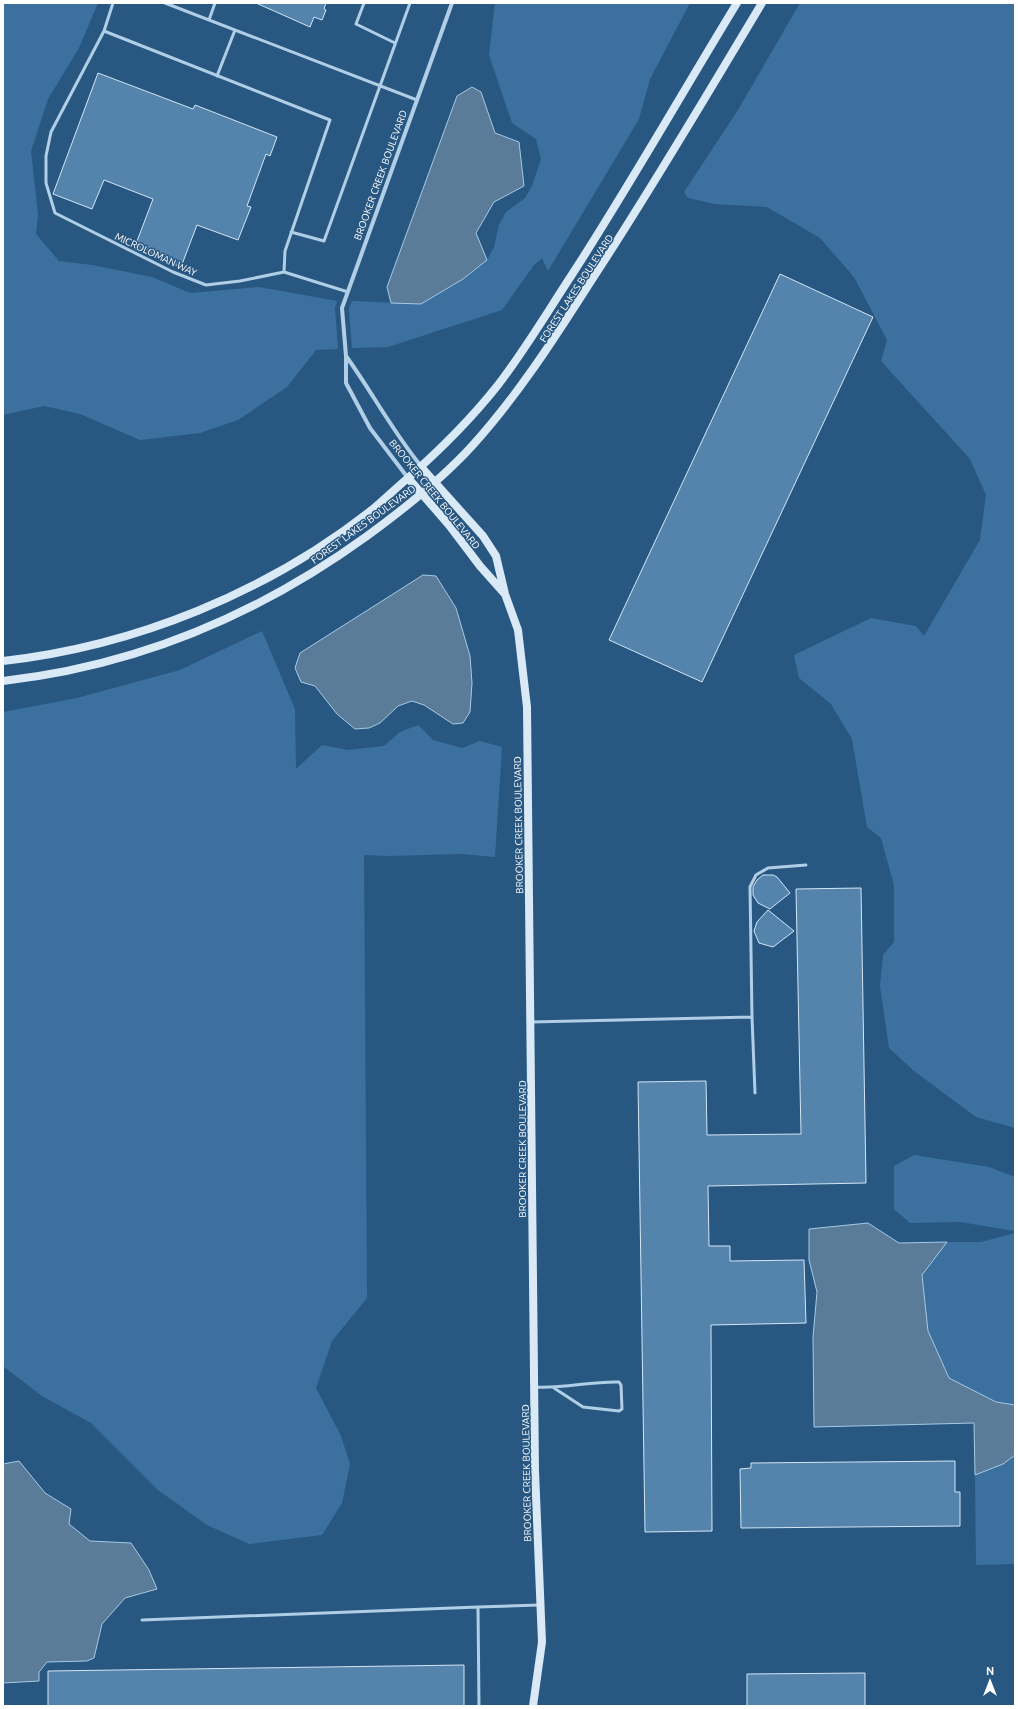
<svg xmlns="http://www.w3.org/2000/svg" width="1018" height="1709" viewBox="0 0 1018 1709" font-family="Ubuntu,sans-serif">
<rect width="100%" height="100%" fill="#285882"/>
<path fill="#3c719f" d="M3,3H98L79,48L48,99L31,151L38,215L36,234L59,261L92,265L152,277L190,293L259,287L337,301L335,308L338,349L316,350L287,387L238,420L200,433L140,440L80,414L44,406L3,415Z
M495,3H690L650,79L639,119L548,271L542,258L534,265L502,310L388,347L352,348L349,309L352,301L421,304L463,279L487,260L494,247L499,225L506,212L525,198L532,186L541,159L536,139L512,123L489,55Z
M800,3H1015V1128L976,1117L914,1071L889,1048L880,986L883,955L894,942V885L881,838L867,827L852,739L831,704L799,678L794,655L871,618L916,626L924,636L980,540L986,495L970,459L881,361L887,340L854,277L820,238L767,207L715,204L688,198L684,192L738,110Z
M262,631L295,709L296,769L322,745L348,750L384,746L400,732L418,725L433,740L462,748L480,741L502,747L495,857L461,854L389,856L364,855L367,1298L332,1341L316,1388L341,1436L350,1464L342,1503L322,1535L249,1544L207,1525L158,1490L91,1423L42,1396L3,1366V712L77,698L180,670Z
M914,1155L989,1167L1015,1177V1231L960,1222L910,1223L894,1209V1166Z
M1015,1233V1405L996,1402L949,1378L928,1331L922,1275L947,1242H981Z
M1015,1455V1564L976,1565L975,1475L1003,1464Z"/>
<path fill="#5a7c99" stroke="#a5cae7" d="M472,87L481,92L495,133L519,142L524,186L494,202L476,233L487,260L463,279L421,304L391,303L387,287L457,96Z
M423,575L436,576L456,608L470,656L472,683L470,712L463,723L453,724L424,705L412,701L398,706L380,723L369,728L355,729L337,714L315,686L301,682L295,668L300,653Z
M868,1223L899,1243L947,1242L922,1275L928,1331L949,1378L996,1402L1015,1405V1455L1003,1464L975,1475L974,1423L814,1427L813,1337L817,1292L809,1260V1229Z
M19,1461L45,1493L71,1509L69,1524L90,1541L131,1543L149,1570L157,1589L125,1598L102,1624L94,1658L87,1661L47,1662L39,1672V1681L3,1683V1464Z"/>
<path fill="#5483ac" stroke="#d3e6f5" d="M256,3H326L324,9L326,10L322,20L314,17L310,27Z
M98,73L193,109L195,105L277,137L270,156L266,154L247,206L251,207L238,240L197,225L181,267L134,249L153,199L104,180L92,209L53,194Z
M780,274L873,317L702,682L609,640Z
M763,875H773L777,877L790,893L770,909L758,903L753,895V887L757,880Z
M861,888L866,1183L708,1186L709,1246H730V1261L804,1260L806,1323L711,1325L712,1531L645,1532L638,1082L706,1081L707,1135L801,1134L796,889Z
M768,910L794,931L773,947L759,943L754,931L757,922Z
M955,1461V1492H960V1526L741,1528L740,1469L751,1468V1463Z
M464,1665V1706H48V1671Z
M865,1673V1706H747V1674Z"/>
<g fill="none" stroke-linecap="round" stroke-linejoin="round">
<path stroke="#b0cee6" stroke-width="3" d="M113,3L104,31L51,132L46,156V183L55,213L173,272L206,285L240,281L284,272L348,292
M165,3L417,100
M364,3L356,24L395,43
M209,20L215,3
M104,31L330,120L285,251L284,272
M217,76L235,30
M291,232L324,241L410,3
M752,1017L755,1093
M531,1022L752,1017L750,887L756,875L768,868L806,865
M534,1387C563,1389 591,1381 619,1382L621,1385L622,1409L619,1411L583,1407L554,1388
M142,1620L478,1607
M479,1706L478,1607L540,1605"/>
<path stroke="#b0cee6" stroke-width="4" d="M346,356C372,392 393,432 421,466
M408,478L370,428L346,383V356L342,308L452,3"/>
<path stroke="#dae9f6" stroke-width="8" d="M421,467L483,536L496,556L505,594L518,630L527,707L535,1471L542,1642L533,1706
M408,478L449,525L480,566L504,593
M3,661C136,646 268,592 373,509C385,499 396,488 408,478C440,450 471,419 498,385C525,350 548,311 573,273C630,185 682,93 737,3
M3,681C137,666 258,615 367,536C404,509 441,480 472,446C518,395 554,339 591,281C651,190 706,96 762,3"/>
</g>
<g text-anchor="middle" stroke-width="3" stroke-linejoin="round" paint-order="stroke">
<g font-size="10" fill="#fff" stroke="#285882">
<text transform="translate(380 175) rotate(-70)" y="4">BROOKER CREEK BOULEVARD</text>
<text transform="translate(156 254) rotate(25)" y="4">MICROLOMAN WAY</text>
<text transform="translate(576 288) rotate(-57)" y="4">FOREST LAKES BOULEVARD</text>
<text transform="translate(435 494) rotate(51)" y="4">BROOKER CREEK BOULEVARD</text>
<text transform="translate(363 524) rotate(-36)" y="4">FOREST LAKES BOULEVARD</text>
<text transform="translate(518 825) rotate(-91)" y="4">BROOKER CREEK BOULEVARD</text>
<text transform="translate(522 1149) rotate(-90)" y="4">BROOKER CREEK BOULEVARD</text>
<text transform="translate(526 1473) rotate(-91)" y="4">BROOKER CREEK BOULEVARD</text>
</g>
</g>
<rect width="1018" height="1709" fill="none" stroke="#ffffff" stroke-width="8"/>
<g transform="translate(990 1681)" stroke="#285882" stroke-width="3" paint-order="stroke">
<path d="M0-3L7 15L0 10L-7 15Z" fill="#ffffff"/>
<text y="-6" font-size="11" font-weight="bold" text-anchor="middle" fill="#ffffff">N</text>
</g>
</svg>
